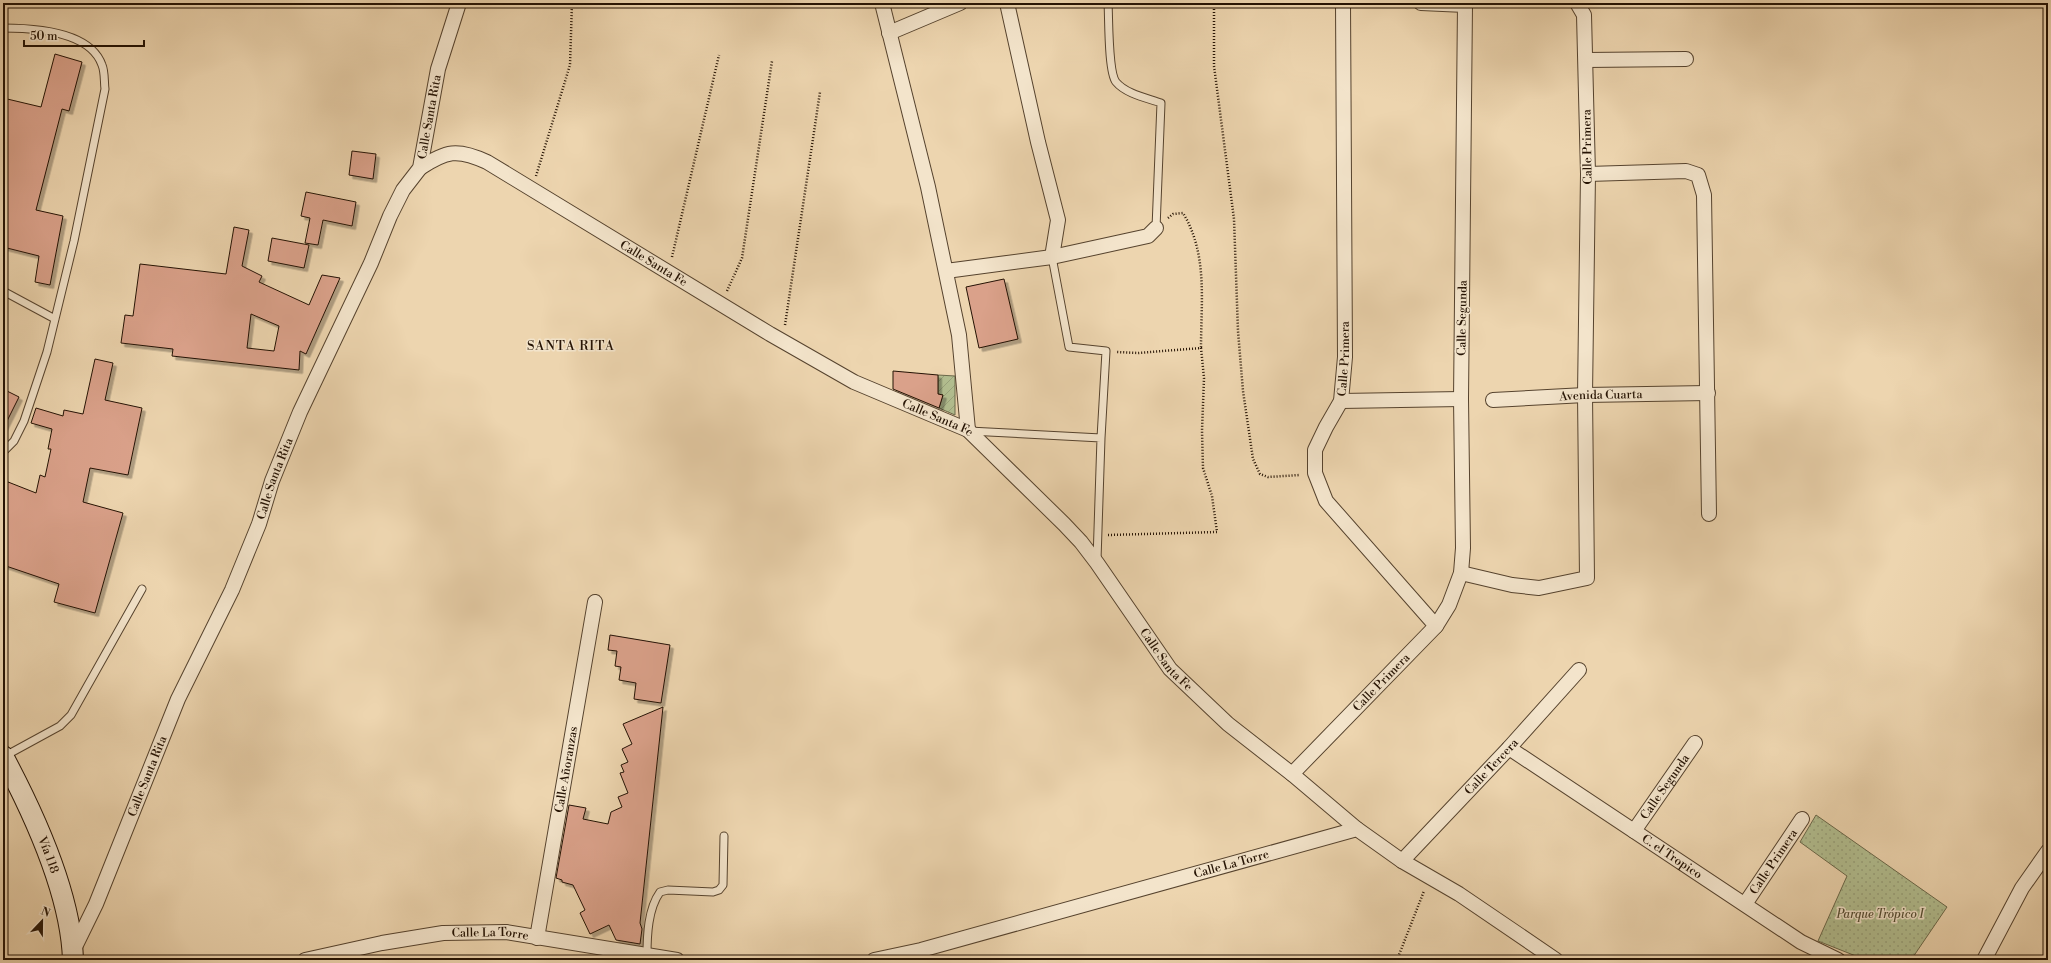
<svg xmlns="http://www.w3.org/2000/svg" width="2051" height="963" viewBox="0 0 2051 963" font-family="'Libre Bodoni',serif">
<defs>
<pattern id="park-dots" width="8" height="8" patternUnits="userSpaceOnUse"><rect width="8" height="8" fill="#b2be90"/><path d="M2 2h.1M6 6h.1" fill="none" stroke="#99a27b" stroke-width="1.8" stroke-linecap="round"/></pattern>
<pattern id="garden-furrows" width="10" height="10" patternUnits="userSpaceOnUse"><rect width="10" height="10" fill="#b2be90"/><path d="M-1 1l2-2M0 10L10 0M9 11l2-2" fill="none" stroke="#99a27b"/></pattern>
<filter id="shadow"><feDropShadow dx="3.5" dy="3.5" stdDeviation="0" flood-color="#0004"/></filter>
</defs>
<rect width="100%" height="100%" fill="#edd5af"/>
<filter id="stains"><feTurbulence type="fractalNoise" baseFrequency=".005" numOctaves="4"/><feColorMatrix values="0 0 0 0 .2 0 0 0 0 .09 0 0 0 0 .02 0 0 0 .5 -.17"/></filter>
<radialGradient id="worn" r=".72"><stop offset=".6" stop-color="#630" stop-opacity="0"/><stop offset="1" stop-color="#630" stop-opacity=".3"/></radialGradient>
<path fill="url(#park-dots)" stroke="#6b684a" d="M1816,815L1947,907L1911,960H1866L1818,941L1847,876L1800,842Z"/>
<path fill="url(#garden-furrows)" stroke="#6b684a" d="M938,375L955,376V415L939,408L943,395L938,394Z"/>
<path fill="#daa18a" stroke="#241203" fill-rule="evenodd" filter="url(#shadow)" d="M55,54L82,62L69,111L62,109L36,210L63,216L50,285L35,282L39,256L3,247V98L41,107Z
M352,151L376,154L373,179L349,175Z
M306,192L356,202L352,226L323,220L318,245L305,243L310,218L301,216Z
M234,227L249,230L242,266L262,276L259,282L309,305L322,275L340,278L306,354L300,351L299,370L172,356L173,349L121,343L125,315L133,316L140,264L226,274ZM251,314L279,326L274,351L247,348Z
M272,238L309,245L304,268L268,261Z
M1004,279L1018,339L979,348L966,287Z
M95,359L113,363L105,400L142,408L128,475L90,468L83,502L123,513L95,613L54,602L59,584L3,565V480L36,493L40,475L45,477L51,449H48L52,429L31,423L36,408L63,416L64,410L83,414Z
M893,371L938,375V394L943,395L939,408L893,389Z
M3,389L19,397L3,429Z
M610,635L670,645L661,703L634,699L636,683L619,680L621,667L615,666L617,651L608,650Z
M663,707L640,923L642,929L640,944L616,940L609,925L590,934L580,913L585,910L573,885L562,882V880L556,878L569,805L586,808L583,819L608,824L611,812L622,807L618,797L628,793L620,773L624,772L621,765L628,762L622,749L632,744L623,724Z"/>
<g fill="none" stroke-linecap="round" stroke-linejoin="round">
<g stroke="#56432e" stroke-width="9">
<path id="lane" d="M1108,3C1109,18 1108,72 1116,82C1126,94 1147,98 1161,103L1156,228
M3,28C32,28 90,31 102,65C105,72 104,82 105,89L74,241L47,352L24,421L14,441L3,452
M1052,257L1069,347L1106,351L1101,438L1097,560
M3,291L55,319
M969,431L1101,438
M5,756L60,726L71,715L142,589
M647,956C647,935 648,909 660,892L668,890L713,892L719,890L723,885L724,836"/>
</g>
<g stroke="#56432e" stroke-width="16">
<g id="street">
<path d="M882,3L928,187L959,335L968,430"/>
<path d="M1007,3L1038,142L1058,220L1052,257"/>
<path d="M1421,3L1465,5L1461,399L1463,548L1461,573L1449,605L1436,626"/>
<path d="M889,33L960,3"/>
<path d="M1586,60L1686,59"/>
<path id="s1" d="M420,168C446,151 457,148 487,162L770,334L854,382L968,430L1064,524L1081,542L1097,563L1170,669L1228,724L1292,774L1357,829"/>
<path d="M1588,174L1686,171L1698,175L1704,195L1709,514"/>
<path d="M946,271L1052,257L1148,236L1156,228"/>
<path id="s2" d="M1493,400L1585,395L1708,393"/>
<path d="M1341,401L1461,399"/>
<path d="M1461,573L1512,585L1539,588L1587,578L1585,395L1588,174L1584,15L1577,3"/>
<path id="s3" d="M1509,748L1801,942L1838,960"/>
<path id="s4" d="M1292,774L1436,626L1326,501L1315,473V450L1326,427L1341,401L1345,357L1343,3"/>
<path id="s5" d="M1634,831L1695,743"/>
<path id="s6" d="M1402,861L1509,748L1579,670"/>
<path id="s7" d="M1745,904L1802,819"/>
<path id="s8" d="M537,938L595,602"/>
<path id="s9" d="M73,951L96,904L178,699L232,590L259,524L272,481L300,412L371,263L390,216L403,190L420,168L438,69L459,3"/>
<path id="s10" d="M305,960L382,943L443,933L506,932L677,960"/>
<path id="s11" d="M874,960L921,950L1357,829L1402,861L1459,894L1556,960"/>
<path d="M1984,960L2022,888L2048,851"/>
</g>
</g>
<g stroke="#241203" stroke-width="22">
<g id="secondary">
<path id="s12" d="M3,756C34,814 71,894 73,960"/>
</g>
</g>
<path stroke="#241203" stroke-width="2.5" stroke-dasharray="1 2" stroke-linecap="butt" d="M1214,3V66L1234,219L1238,331L1243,391L1253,459L1260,474L1268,477L1300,475
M702,6L747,3
M536,176L570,65L572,3
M1168,218L1173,214L1183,213C1208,254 1201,302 1201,348
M672,257L719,55
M727,291L742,258L772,61
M785,325L820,92
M1108,535L1217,532L1212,496L1203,468L1202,431L1204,378L1201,348L1138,353L1116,352
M1397,960L1424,891"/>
<use href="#lane" stroke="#f3e4cb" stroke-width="7"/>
<use href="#street" stroke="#f3e4cb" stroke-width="14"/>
<use href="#secondary" stroke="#f3e4cb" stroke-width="20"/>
</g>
<g text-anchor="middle" stroke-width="3" stroke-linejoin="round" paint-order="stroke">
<g font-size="12" fill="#241203" stroke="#f3e4cb">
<text dy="4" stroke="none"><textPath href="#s9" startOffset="910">Calle Santa Rita</textPath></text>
<text transform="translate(1587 147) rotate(-91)" y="4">Calle Primera</text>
<text dy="4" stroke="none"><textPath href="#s1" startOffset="267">Calle Santa Fe</textPath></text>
<text transform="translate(1462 318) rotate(-89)" y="4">Calle Segunda</text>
<text dy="4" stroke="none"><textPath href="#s4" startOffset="524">Calle Primera</textPath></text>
<text dy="4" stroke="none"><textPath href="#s2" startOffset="108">Avenida Cuarta</textPath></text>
<text dy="4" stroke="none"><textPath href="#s1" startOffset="591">Calle Santa Fe</textPath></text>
<text dy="4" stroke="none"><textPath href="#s9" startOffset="514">Calle Santa Rita</textPath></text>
<text dy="4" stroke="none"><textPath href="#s1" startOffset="928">Calle Santa Fe</textPath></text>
<text dy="4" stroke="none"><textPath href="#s4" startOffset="128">Calle Primera</textPath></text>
<text dy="4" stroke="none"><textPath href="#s6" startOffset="130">Calle Tercera</textPath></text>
<text dy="4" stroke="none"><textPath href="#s8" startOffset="171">Calle Añoranzas</textPath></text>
<text dy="4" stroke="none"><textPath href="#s9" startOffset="190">Calle Santa Rita</textPath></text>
<text dy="4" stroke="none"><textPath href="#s5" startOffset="54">Calle Segunda</textPath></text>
<text dy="4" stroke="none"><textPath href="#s12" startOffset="109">Vía 118</textPath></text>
<text dy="4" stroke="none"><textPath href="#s3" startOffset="196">C. el Tropico</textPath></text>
<text dy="4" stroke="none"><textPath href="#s7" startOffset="51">Calle Primera</textPath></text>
<text dy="4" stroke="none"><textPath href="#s11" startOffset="370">Calle La Torre</textPath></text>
<text dy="4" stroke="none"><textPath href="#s10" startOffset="188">Calle La Torre</textPath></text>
</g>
<g font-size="12" font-style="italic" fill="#564e34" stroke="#f3e4cb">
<text x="1880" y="918">Parque Trópico I</text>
</g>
<g font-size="13" letter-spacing="1" fill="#241203" stroke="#f3e4cb">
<text x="571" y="350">SANTA RITA</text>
</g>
</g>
<rect width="2051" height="963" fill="none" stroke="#edd5af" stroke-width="16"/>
<rect x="4" y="4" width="2043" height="955" fill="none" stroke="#241203" stroke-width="2"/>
<rect x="8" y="8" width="2035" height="947" fill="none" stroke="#241203"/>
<g transform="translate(42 921) rotate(22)" stroke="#f3e4cb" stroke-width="3" paint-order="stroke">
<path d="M0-3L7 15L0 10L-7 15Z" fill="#241203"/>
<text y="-6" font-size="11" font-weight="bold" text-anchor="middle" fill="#241203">N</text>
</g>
<path d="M24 40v6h120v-6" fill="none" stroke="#241203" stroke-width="2"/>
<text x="30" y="40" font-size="12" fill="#241203" stroke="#f3e4cb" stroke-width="3" paint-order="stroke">50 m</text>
<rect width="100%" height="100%" filter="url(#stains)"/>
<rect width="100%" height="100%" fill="url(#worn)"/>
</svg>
